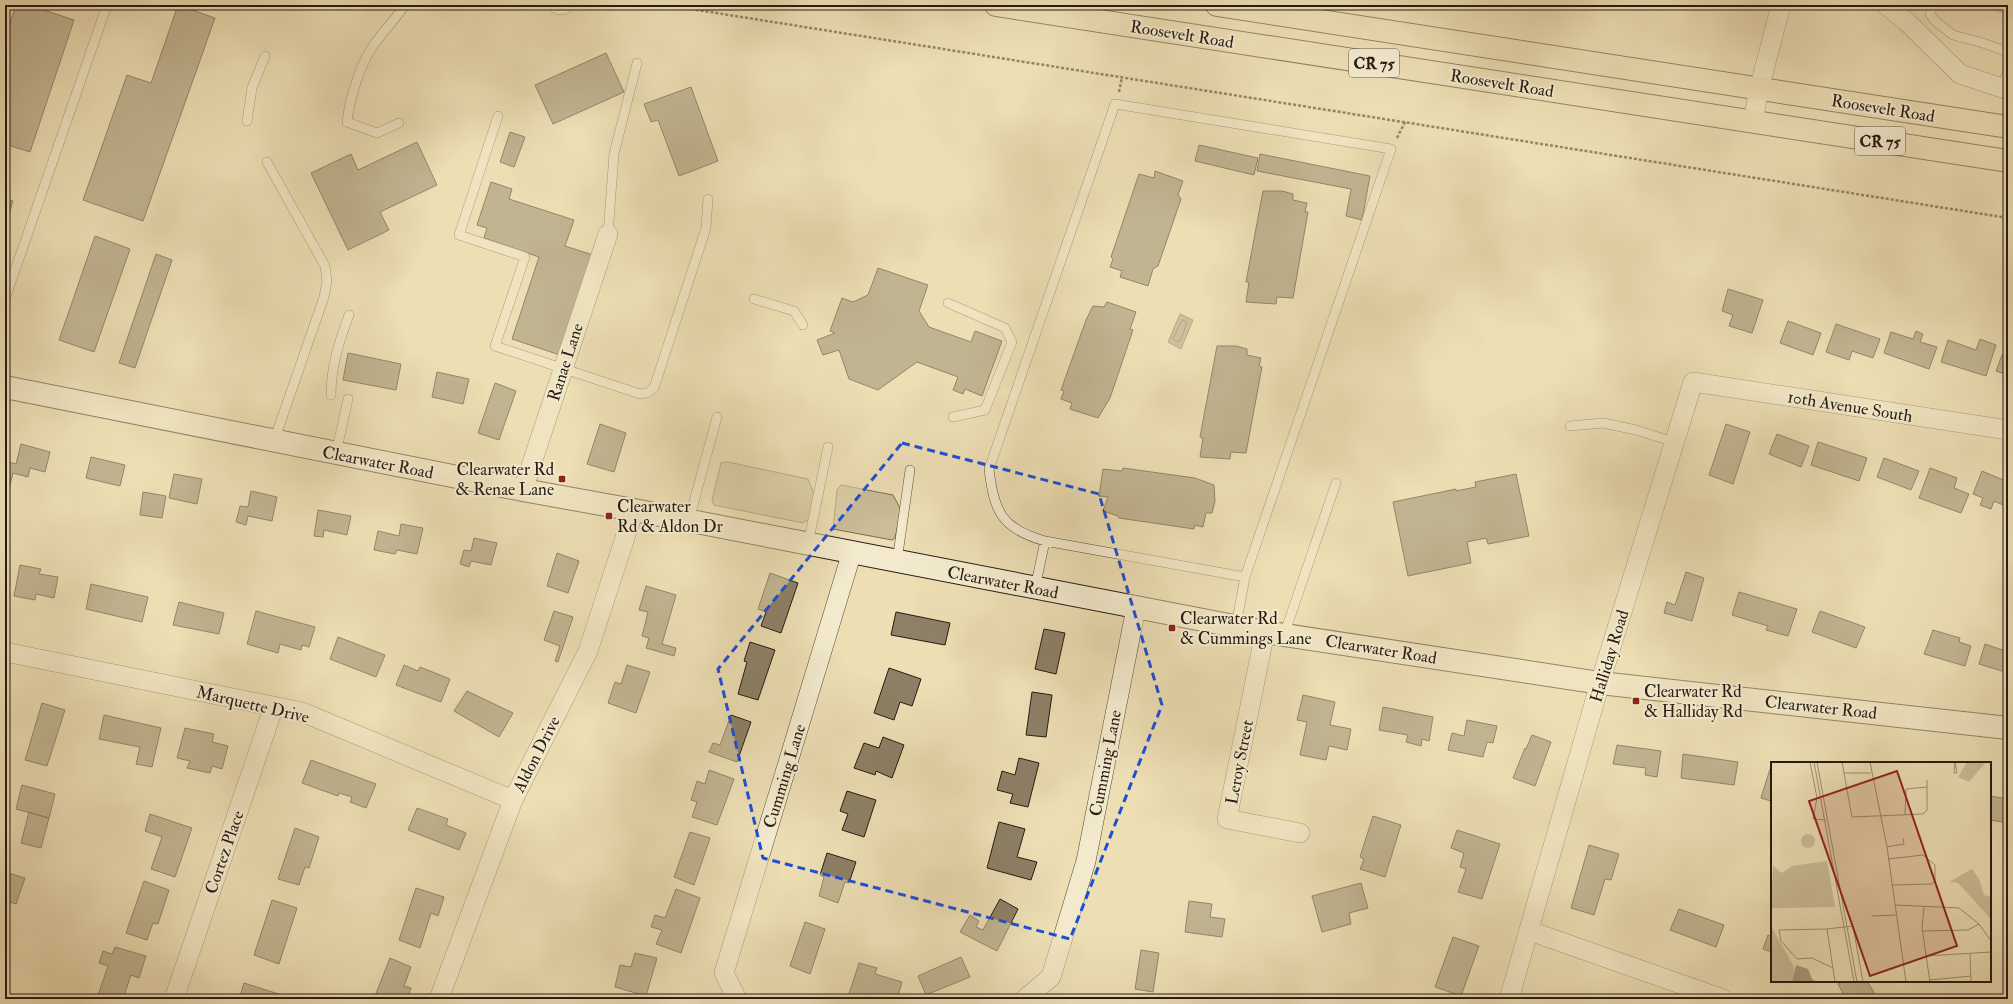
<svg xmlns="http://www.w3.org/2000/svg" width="2013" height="1004" viewBox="0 0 2013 1004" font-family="'IM FELL Double Pica',serif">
<rect width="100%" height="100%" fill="#eddeb4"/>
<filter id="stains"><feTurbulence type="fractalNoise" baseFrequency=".005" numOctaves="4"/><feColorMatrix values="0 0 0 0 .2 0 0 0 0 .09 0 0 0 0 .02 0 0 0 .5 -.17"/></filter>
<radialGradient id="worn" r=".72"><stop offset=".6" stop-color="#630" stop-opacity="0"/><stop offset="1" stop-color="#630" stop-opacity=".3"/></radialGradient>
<path fill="#cbbd98" stroke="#786c55" d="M728,462L808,479L814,494L809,519L803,523L714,505L712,500L721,463Z
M841,485L893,495L901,510L895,538L892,540L833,529L837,490Z"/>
<path fill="#a99c7d" stroke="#756852" d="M1180,314L1193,320L1181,349L1168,342Z"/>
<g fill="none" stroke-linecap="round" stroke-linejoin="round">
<path stroke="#685c48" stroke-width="1" d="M1183,320L1187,323L1180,341L1178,342L1173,339Z"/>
</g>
<path fill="#8d8066" stroke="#261b12" d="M16,5H29L74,20L30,152L5,144V38Z
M178,5L215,18L143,221L83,200L127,75L151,83Z
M606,53L624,92L553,124L535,85Z
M691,87L718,161L679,176L658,120L651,122L644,104Z
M510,132L525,137L514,167L500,162Z
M417,142L437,185L380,212L389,230L348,250L311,173L351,154L358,170Z
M1199,145L1258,158L1254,175L1195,161Z
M1260,154L1370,176L1362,220L1346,216L1351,189L1257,171Z
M1155,171L1183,181L1178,195L1181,199L1158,266L1153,269L1148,286L1120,277L1122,271L1110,267L1113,259L1111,257L1139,174L1154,178Z
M491,182L512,189L509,199L574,220L565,246L593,255L560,355L512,339L539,257L484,238L487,228L477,225Z
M1263,191H1282L1293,194V200L1307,203L1305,212H1308L1293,298L1277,297L1276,304L1246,302L1249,282H1246Z
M5,199L13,201L5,226Z
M95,236L130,249L94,352L59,340Z
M156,254L172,260L135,368L119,363Z
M878,268L928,285L919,311L929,327L971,342L975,331L1002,341L982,396L965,389L963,394L953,390L958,377L917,362L878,390L849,379L839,350L823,355L817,340L835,333L830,331L842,298L853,302L868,295Z
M1728,289L1763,300L1752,333L1729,326L1733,315L1722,311Z
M1107,302L1136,312L1130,329L1133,330L1110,398L1098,418L1070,409L1072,403L1061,399L1064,391L1061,390L1086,320L1093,306L1104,307Z
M1788,321L1821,333L1813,355L1780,343Z
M1836,324L1880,339L1873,358L1852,351L1849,360L1826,352Z
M1916,331L1923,334L1920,342L1937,347L1929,369L1884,353L1891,332L1913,339Z
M1980,339L1996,345L1986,376L1941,362L1948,340L1976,350Z
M1217,346H1236L1247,349V355L1261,358L1259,366L1262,367L1246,453L1231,452L1230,459L1200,457L1203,438L1200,437Z
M2008,348V375L1996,371L2002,355L2005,356Z
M348,353L401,364L396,390L343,380Z
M437,372L469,379L463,404L432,397Z
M495,383L516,391L499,440L478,433Z
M600,424L626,433L614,472L587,464Z
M1726,424L1750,432L1733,484L1709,475Z
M1777,434L1809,446L1801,467L1769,454Z
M1818,442L1867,458L1859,481L1811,465Z
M21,444L50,452L45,472L30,468L28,477L13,473L9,489L5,487V461L16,464Z
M91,457L125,465L120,486L86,478Z
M1884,458L1919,471L1911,490L1877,477Z
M1123,468L1195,478L1214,485L1215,501L1212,513H1206L1203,527L1195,525L1194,529L1119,518L1118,516L1103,511L1108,497L1099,496L1103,469L1122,471Z
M1930,468L1957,478L1954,488L1969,494L1961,513L1919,498Z
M1982,471L2008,482V507L1994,501L1991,509L1980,505L1983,498L1973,494Z
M174,474L202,479L197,504L169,498Z
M1516,474L1529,536L1488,544L1486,538L1467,542L1471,563L1408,576L1393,502L1456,489V491L1476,487L1475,482Z
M251,491L277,497L272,521L248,516L246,525L236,522L240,506L248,507Z
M143,492L166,496L162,518L140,515Z
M318,510L351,516L347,535L324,530L323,537L314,536Z
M401,524L423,528L417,554L397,550L395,554L374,550L378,531L399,536Z
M474,538L497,543L491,565L471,561L469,567L460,564L464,550L471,551Z
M557,553L579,561L568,593L547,586Z
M20,565L41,569L39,574L58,577L54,598L36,594L35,600L14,596Z
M1686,572L1704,578L1692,621L1664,613L1667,602L1675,605Z
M770,573L798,583L781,633L761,626L766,612L758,609Z
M91,584L148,597L142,622L86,609Z
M646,586L676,595L662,644L676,648L674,656L646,648L649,638L642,636L648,612L639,610Z
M1739,592L1797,609L1788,636L1766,630L1768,626L1732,615Z
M179,602L224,613L219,634L173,625Z
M256,611L315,627L309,647L302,645L301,650L280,644L278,653L247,644Z
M554,611L573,617L558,662L555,661L560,646L544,640Z
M1820,611L1865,627L1856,648L1812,632Z
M896,612L950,623L945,645L891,635Z
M1044,629L1065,633L1056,674L1035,669Z
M1933,630L1960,638L1959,642L1971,646L1965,666L1924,654Z
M338,637L385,655L376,677L330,659Z
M750,642L775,650L758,700L738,694L747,662L744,661Z
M1985,644L2008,652V663L2005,672L1979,664Z
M404,665L418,671L420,667L450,679L441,702L396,685Z
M627,665L650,672L636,713L608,703L615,682L621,684Z
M889,668L921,679L912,706L900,702L894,720L874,713Z
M467,691L513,713L499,737L454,711Z
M1032,692L1052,695L1046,737L1026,735Z
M1303,695L1335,702L1330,725L1351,729L1347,750L1329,746L1326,760L1300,755L1307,722L1297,720Z
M42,703L65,710L47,766L25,760Z
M1383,707L1433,717L1429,741L1422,739L1421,746L1406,742L1408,735L1379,730Z
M104,715L161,728L152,767L136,764L140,747L99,739Z
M731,715L751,722L737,762L709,752L713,743L720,745Z
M1467,720L1497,726L1493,743L1487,742L1483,757L1448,750L1452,733L1464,736Z
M185,728L214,734L212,742L228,746L222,769L212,766L210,773L187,768L190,761L177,758Z
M1532,735L1551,742L1535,786L1513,778L1525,748L1526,749Z
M883,737L904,745L892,778L876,771L875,775L854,768L864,743L879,748Z
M1617,745L1661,751L1657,777L1645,775L1646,768L1613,764Z
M1683,754L1738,762L1734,785L1681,778Z
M1019,758L1039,763L1028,807L1010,803L1013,794L997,790L1002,771L1015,775Z
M311,760L376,784L366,808L350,802L352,797L339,793L338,796L302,783Z
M1770,769L1772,770L1771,801L1761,798Z
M709,770L734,779L717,825L692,817L697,802L691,800L697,781L705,784Z
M22,785L55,794L49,818L16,809Z
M847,791L876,800L864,837L842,830L848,814L840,811Z
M1990,796L2008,799V823L1990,820Z
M417,808L448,819L446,825L466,833L459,850L408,830Z
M29,812L49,818L41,848L21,843Z
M150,814L192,828L175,877L151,869L162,837L145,831Z
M1373,816L1401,825L1385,877L1360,869L1364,859L1360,857Z
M999,822L1025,829L1017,857L1037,862L1031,880L987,868Z
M295,828L319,837L309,868L305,867L299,885L278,879Z
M1457,830L1500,844L1482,899L1458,892L1466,869L1460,867L1464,853L1451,848Z
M690,832L710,838L694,885L674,877Z
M1589,845L1619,854L1611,880L1605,879L1594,915L1571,908Z
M827,853L856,862L849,883L845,882L838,903L819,896L824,877L820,875Z
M5,872L25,878L16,904L10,902L5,920Z
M144,881L169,890L158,924L153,923L147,940L126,933Z
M1361,883L1368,908L1349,913L1351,924L1322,932L1312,896Z
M416,888L444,897L438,916L431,913L420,948L399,940Z
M676,889L700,898L681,953L656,944L662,930L651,927L655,915L665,918Z
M1000,899L1018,909L997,951L960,932L970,915L979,921L976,927L983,930Z
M272,900L297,908L279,964L254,955Z
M1189,901L1212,904L1210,917L1225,919L1222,937L1185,932Z
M1679,909L1724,925L1716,947L1670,930Z
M805,922L825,929L810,974L790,966Z
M1768,935L1772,937V952L1763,949Z
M1453,937L1479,946L1461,996L1435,987Z
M115,947L146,956L139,978L131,975L123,999L97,998L108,966L99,963L103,951L112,954Z
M1141,950L1159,953L1153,992L1135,989Z
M635,953L657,958L646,996L615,987L620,965L631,967Z
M961,957L970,977L926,995L918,976Z
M390,958L411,967L404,986L411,988L407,999H384L375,996Z
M859,963L877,968L875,974L902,982L897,999H867L849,994Z
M1843,981H1867L1878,999H1846L1838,984Z
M244,983L285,996L284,999H239Z"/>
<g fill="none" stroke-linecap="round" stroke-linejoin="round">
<g stroke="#584c3a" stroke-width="10">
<path id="lane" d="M1933,5L1930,14L1935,21L1953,35L1983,43L2008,52
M1996,5L2008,9
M2002,88L2008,69
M498,116L459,235L525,257L495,346L640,394L647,393L654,388L706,228L708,199
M247,121L252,88L265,56
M399,123L377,133L347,122C349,100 360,65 373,46C383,32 395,19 405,5
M267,162L325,266L327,281L324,297L274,441
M608,234L614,154L637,63
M5,299L107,5
M754,299L794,311L803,325
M948,303L1005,328L1012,342L985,410L953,417
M331,395C331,366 339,342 349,315
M1570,426L1603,423L1636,430L1674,442
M336,453L348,399
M689,520L717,417
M808,544L828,447
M897,561L910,470
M1035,588L1045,541
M1236,626L1245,577L1391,149L1115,104L989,469C994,512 1002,529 1045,541L1245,577
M1284,635L1336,483"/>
</g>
<g stroke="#584c3a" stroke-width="20">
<path id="street" d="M559,5H563
M1886,5L1907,22L1960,74L2008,90
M1753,121L1759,89L1781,5
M523,490L608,234
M1265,632L1227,819L1300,833
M5,652L302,712L513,800
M1530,931L1723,999
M174,999L274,706
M439,999L513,800L588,651L634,510
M737,999L724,973L852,552
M1025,999L1051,977L1086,861L1136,608
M1509,999L1600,683L1693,382L2008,430"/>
</g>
<g stroke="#261b12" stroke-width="24">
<path id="secondary" d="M5,387L523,490L634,510L1265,632L1600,683L2008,728"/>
</g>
<g stroke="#261b12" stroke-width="24">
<path id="primary" d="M996,5L2008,161
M1217,5L2008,127"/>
</g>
<path stroke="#261b12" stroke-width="2.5" stroke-dasharray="3 2" stroke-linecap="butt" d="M666,5L2008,218
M1119,92L1122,77
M1397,138L1405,122"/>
<use href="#lane" stroke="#f3eace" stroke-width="9"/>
<use href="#street" stroke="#f3eace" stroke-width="19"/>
<use href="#secondary" stroke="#f3eace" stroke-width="22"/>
<use href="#primary" stroke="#eddeb4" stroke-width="22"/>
</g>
<path d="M0 0H2013V1004H0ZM902,443L1099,494L1162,705L1070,939L763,858L718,669Z" fill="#eddeb4" fill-opacity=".55" fill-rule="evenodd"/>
<path fill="none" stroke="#1d4ed8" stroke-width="3" stroke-dasharray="8 5" stroke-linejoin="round" d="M902,443L1099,494L1162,705L1070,939L763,858L718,669Z"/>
<g fill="#8f2418" stroke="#f3eace" stroke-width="1.5">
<rect x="558" y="475" width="8" height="8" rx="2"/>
<rect x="605" y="512" width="8" height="8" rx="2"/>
<rect x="1168" y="624" width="8" height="8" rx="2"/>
<rect x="1632" y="697" width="8" height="8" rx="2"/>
</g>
<g text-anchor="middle" stroke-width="4" stroke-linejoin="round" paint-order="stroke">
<g fill="#f3eace" stroke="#64594a" stroke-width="1">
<rect x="1349" y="49" width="50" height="28" rx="3"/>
<rect x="1855" y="127" width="50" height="28" rx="3"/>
</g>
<g font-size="16" font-weight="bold" fill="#261b12">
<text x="1374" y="69">CR 75</text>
<text x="1880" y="147">CR 75</text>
</g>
<g font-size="17" fill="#261b12" stroke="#f3eace">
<text transform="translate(1182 34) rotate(9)" y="6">Roosevelt Road</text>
<text transform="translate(1502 83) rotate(9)" y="6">Roosevelt Road</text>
<text transform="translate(1883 108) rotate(9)" y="6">Roosevelt Road</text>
<text transform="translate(565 362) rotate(-72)" y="6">Ranae Lane</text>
<text transform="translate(1850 406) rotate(9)" y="6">10th Avenue South</text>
<text transform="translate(378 462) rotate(11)" y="6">Clearwater Road</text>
<text transform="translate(1003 582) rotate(11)" y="6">Clearwater Road</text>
<text transform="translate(1381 649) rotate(9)" y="6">Clearwater Road</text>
<text transform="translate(1609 656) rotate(-73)" y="6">Halliday Road</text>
<text transform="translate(253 704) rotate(13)" y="6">Marquette Drive</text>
<text transform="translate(1821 707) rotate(6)" y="6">Clearwater Road</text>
<text transform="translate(536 754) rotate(-63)" y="6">Aldon Drive</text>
<text transform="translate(1239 762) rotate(-79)" y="6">Leroy Street</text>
<text transform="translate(1105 763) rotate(-79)" y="6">Cumming Lane</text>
<text transform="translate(784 776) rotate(-73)" y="6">Cumming Lane</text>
<text transform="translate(224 852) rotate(-71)" y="6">Cortez Place</text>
</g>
<g font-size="17" fill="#261b12" stroke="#f3eace" text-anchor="start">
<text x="554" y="475" text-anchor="end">Clearwater Rd<tspan x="554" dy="20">&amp; Renae Lane</tspan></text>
<text x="617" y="512">Clearwater<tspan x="617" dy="20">Rd &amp; Aldon Dr</tspan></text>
<text x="1180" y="624">Clearwater Rd<tspan x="1180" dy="20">&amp; Cummings Lane</tspan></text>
<text x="1644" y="697">Clearwater Rd<tspan x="1644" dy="20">&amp; Halliday Rd</tspan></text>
</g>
</g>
<g transform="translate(1771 762)">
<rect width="220" height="220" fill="#eddeb4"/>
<path d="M196,0H215L198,20L187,15ZM30 79a7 7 0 1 1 14 0a7 7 0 1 1-14 0ZM56,99L64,145L0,146L2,104L11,111L21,104ZM201,107L208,117L213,133L220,135V157L187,121L178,120ZM0,164L23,205L22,220H0Z" fill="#cbbd98"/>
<path d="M25,203L37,207L41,217L46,220H21Z" fill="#a99c7d"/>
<path fill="none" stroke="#9d9073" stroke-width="1" d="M39,0L46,36L42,57L55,58M43,0L83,220M46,0L86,220M71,0L81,55L152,52L156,48V18M99,0L116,85L135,220M128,0H171M184,0L186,11H183L184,1M73,11H100M134,53L135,27L156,25M116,85L133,82L132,76M117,97L152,93L164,103V119L161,122L121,123M124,143L188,146L208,162L220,179M153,145L151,166L159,220M101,154L126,153M56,167L64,220M152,169L197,168L208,162M199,192L200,220M155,194L220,190M62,206L41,196L26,197L10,179L8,168L56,167L82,164L92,220M158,218L200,214"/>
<path fill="#8f2418" fill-opacity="0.15" stroke="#8f2418" stroke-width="2" d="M126,9L186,184L99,214L38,39Z"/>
<rect width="220" height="220" fill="none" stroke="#261b12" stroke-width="2"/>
</g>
<rect width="2013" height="1004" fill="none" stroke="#eddeb4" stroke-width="20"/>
<rect x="6" y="6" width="2001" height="992" fill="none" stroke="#261b12" stroke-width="2"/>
<rect x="10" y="10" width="1993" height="984" fill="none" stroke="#261b12"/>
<rect width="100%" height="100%" filter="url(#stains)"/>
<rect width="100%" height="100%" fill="url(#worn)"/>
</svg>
